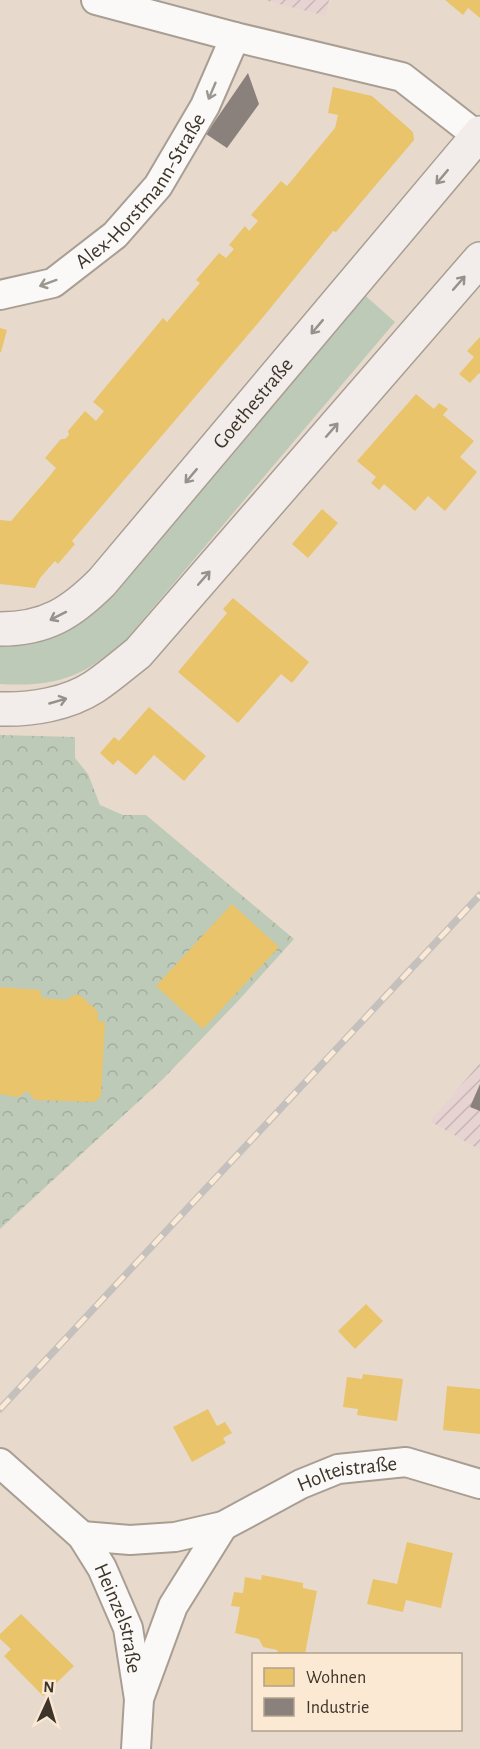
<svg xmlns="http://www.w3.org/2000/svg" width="480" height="1749" viewBox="0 0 480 1749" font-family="'Alegreya Sans',sans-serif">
<defs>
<pattern id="industrial-furrows" width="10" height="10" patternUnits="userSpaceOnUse" patternTransform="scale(1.5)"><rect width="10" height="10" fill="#e6d3d2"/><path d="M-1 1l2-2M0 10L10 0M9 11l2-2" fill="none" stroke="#c6b6b4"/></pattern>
<pattern id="forest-crowns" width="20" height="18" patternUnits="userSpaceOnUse" patternTransform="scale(1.5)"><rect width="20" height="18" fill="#bdcab7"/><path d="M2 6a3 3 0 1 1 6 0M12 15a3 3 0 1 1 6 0" fill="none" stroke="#a3ae9e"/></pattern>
</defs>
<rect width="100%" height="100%" fill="#e7dacc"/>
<path fill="url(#industrial-furrows)" d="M264,0H329L326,16Z
M480,1063V1150L430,1121Z"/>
<path fill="#bdcab7" d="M359,290L395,322L124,642C80,678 57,687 0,684V639L49,638L70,630Z"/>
<path fill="url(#forest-crowns)" d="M0,735L75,737V758L88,774L100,805L123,815H146L294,939L238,1001L163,1079L0,1229Z"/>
<path fill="#e9c46a" d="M445,0H480V18L468,8L463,15Z
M333,87L372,96L413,132L414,140L336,232L333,231L264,316L72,541L75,544L58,564L55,561L40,578L35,588L0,584V520L11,521L48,478L56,468L45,458L61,439H65L69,435L68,431L85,411L96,421L104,411L93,402L163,318L167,322L200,283L196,280L219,253L226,258L234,249L229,245L245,226L249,231L258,221L251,215L281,181L287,186L335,128L338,115L328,113Z
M0,328L7,330L1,352H0Z
M480,337V374L479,373L470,383L459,374L474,357L467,351Z
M416,394L434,409L439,403L448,409L443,415L474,441L460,457L477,472L445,511L428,496L415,511L384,484L379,490L371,483L376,477L357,461Z
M322,509L338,523L308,558L292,544Z
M233,598L309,662L292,683L281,674L238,723L178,672L227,613L223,609Z
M149,707L206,756L184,781L154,755L136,775L118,760L113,765L100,753L114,737L119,741Z
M232,904L279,947L203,1029L156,986Z
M0,987L40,990L42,998L66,1000L76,994L87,1000V1004L92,1005L98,1013V1021L105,1022L101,1096L95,1102L35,1100L27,1091L18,1097L0,1094Z
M366,1304L383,1321L355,1349L338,1331Z
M363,1374L403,1379L397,1421L357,1415L358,1409L343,1407L347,1377L362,1379Z
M447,1386L480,1389V1434L443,1430Z
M208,1409L217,1426L225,1422L232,1433L223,1438L226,1443L192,1462L173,1427Z
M407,1542L453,1553L441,1608L406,1600L403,1612L367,1604L373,1579L397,1584Z
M262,1575L303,1583V1588L317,1591L305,1654H279L277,1650L263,1647L259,1639L235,1633L240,1607L231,1606L234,1592L243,1593L245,1577L261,1580Z
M21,1614L74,1666L43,1696L4,1656L11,1649L0,1639V1634Z"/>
<path fill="#8a817c" d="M248,73L259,104L227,148L206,134Z
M480,1084V1111L470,1107Z"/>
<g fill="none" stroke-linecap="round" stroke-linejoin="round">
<g stroke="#a89e93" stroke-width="32">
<g id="street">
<path d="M96,0L235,37L402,77L480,138"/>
<path id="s1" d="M0,295L53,283L115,235L158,186L205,106L235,37"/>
<path id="s2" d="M0,1463L82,1536L102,1568L128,1628L139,1699L136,1749"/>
<path id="s3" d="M82,1536L130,1540L175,1537L223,1526L301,1484L338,1469L406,1462L480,1484"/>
<path d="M140,1696L173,1606L223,1526"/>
</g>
</g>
<g stroke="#a89e93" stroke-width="36">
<g id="secondary">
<path id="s4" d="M0,629C46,629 71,613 102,582L480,133"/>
<path d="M0,709C31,710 68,704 94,687C109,677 124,664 138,653L480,259"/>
</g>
</g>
<use href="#street" stroke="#fbf9f7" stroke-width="28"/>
<use href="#secondary" stroke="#f2edea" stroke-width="33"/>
<g stroke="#c4c0bd" stroke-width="7">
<path id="rail" d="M0,1409L480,895"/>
</g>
<use href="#rail" stroke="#fce9d4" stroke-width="4.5" stroke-dasharray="14" stroke-linecap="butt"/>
</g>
<defs><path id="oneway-shaft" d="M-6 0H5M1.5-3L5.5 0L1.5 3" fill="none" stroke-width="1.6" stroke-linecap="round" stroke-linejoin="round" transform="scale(1.5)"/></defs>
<g stroke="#9c9690">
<use href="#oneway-shaft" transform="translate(212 91) rotate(113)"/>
<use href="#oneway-shaft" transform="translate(48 283) rotate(160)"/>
</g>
<g stroke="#98908a">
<use href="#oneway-shaft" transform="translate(442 177) rotate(130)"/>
<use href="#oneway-shaft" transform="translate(459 283) rotate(-49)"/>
<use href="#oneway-shaft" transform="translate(317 327) rotate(130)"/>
<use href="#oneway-shaft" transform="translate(332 430) rotate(-49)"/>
<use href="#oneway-shaft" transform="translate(191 476) rotate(130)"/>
<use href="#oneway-shaft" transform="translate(204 578) rotate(-49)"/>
<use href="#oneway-shaft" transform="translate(58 616) rotate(153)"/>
<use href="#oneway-shaft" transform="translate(58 701) rotate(-16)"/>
</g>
<g text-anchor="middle" stroke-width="6" stroke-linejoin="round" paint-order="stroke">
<g font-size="21" fill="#3d342a" stroke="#fce9d4">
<text dy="7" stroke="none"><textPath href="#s1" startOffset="183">Alex-Horstmann-Straße</textPath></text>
<text dy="7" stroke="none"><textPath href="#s4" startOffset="350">Goethestraße</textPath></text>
<text dy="7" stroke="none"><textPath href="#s3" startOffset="279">Holteistraße</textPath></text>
<text dy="7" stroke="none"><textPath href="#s2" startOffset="201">Heinzelstraße</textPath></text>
</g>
</g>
<rect x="252" y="1653" width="210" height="78" fill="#fce9d4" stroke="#b0a190" stroke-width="1.5"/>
<rect x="264" y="1668" width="30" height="18" fill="#e9c46a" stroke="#b0a190" stroke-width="1.5"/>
<text x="306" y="1683" font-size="18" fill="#3d342a">Wohnen</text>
<rect x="264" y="1698" width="30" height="18" fill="#8a817c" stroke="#b0a190" stroke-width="1.5"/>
<text x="306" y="1713" font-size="18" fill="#3d342a">Industrie</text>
<g transform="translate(48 1701) rotate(4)" stroke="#fce9d4" stroke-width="4.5" paint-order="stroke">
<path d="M0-4.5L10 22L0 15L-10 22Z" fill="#3d342a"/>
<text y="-9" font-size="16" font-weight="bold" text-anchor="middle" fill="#3d342a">N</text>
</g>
</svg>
